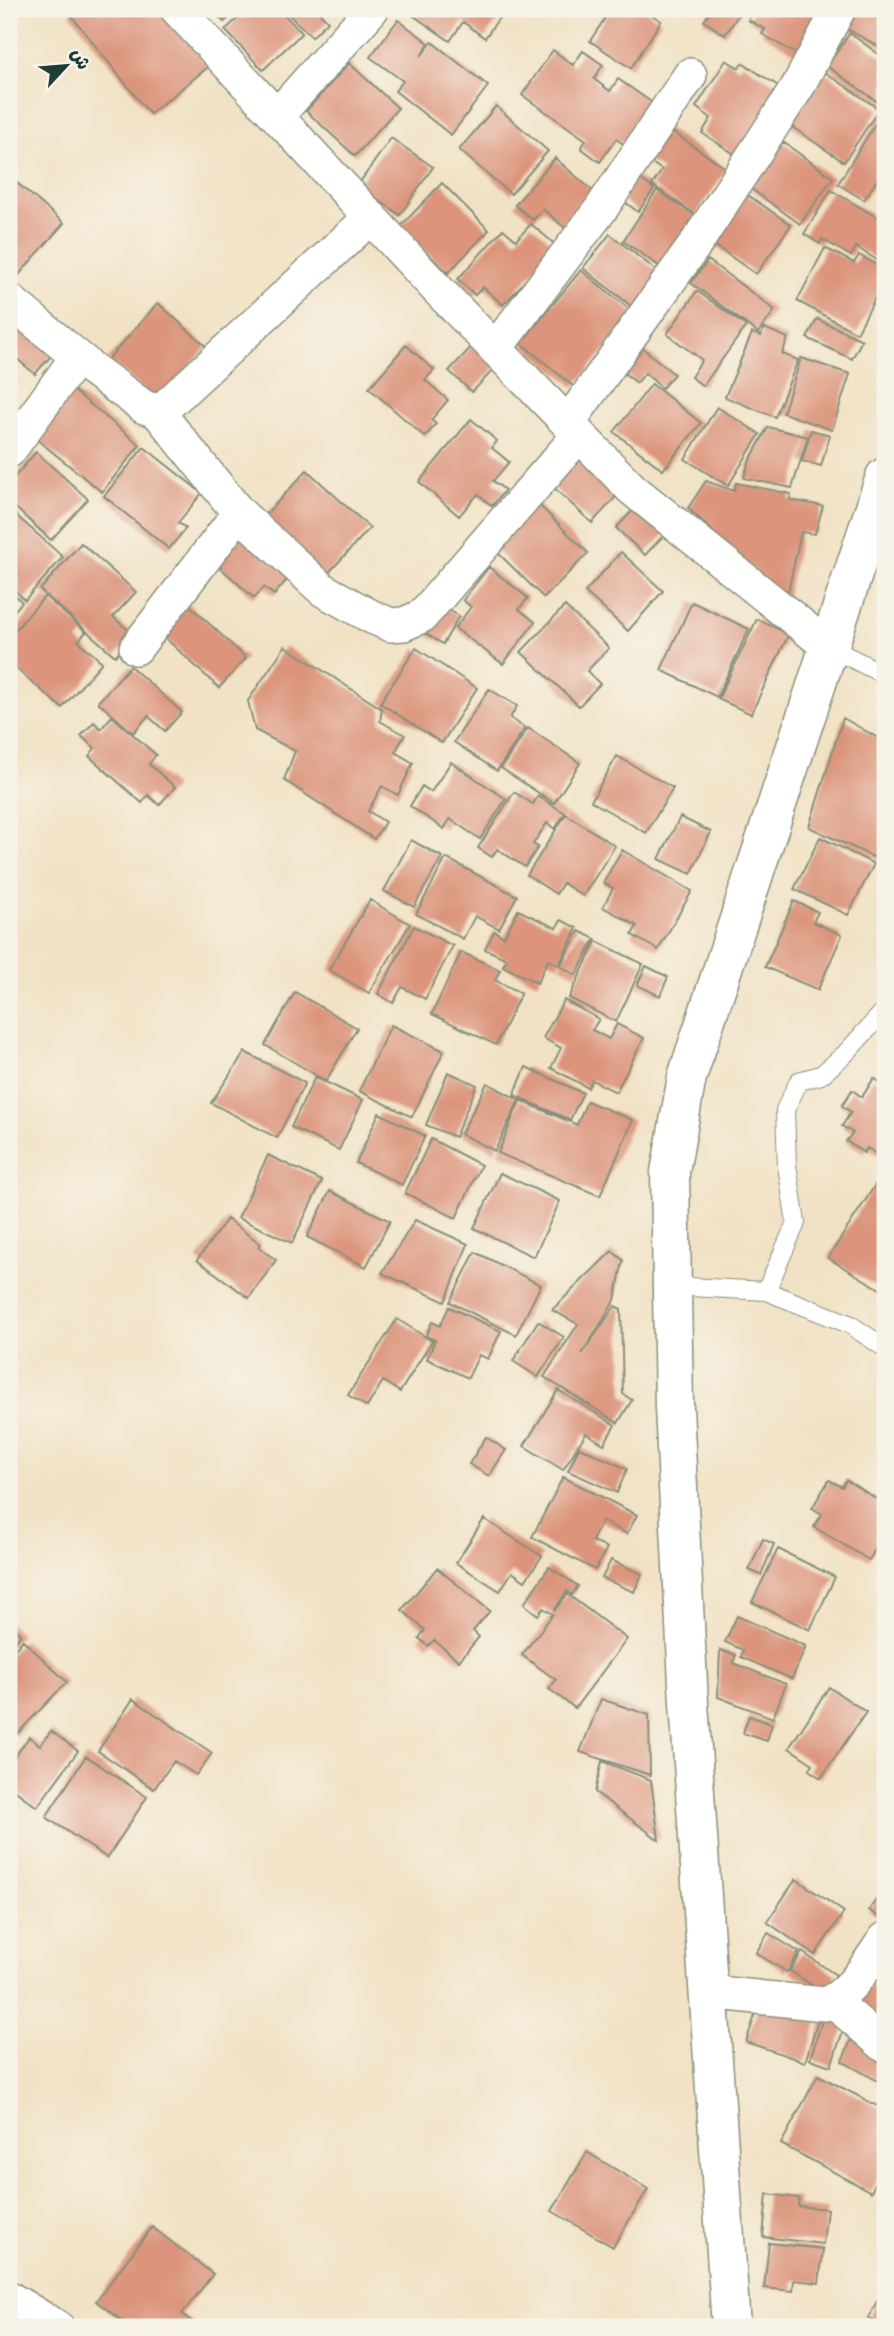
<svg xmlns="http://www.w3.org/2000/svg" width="894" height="2336" viewBox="0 0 894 2336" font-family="Dekko,'Playpen Sans Arabic',sans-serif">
<rect width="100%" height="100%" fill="#f7f3e8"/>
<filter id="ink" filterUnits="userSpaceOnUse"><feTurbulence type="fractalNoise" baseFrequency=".0143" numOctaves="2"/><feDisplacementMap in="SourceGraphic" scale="14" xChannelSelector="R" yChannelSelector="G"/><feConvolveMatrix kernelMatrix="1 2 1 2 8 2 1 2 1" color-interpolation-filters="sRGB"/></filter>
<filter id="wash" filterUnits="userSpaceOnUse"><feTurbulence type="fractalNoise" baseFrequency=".00686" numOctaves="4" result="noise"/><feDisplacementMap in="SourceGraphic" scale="28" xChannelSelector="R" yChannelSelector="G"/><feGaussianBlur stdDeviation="1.57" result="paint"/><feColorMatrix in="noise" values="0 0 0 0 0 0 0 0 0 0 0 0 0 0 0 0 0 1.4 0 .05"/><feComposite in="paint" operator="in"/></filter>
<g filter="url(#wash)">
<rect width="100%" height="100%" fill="#f1e2c5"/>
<g id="blocks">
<path fill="#dc947c" d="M76,9H161L208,67L150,114L70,14Z
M212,9H238L224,22Z
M248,9H279L302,33L263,70L225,30Z
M283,9H316L328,21L312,37Z
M404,9H505L485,38L463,22L450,41Z
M611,9H643L661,21L631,68L590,41Z
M712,9L741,11L725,35L704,21Z
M754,9H825L798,55L762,34L765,29L748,20Z
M854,9H885V50L844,27Z
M398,20L429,43L421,56L432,42L488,86L451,135L395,91L403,81L370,57Z
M850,33L885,59V107L827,66Z
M553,50L573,65L583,51L603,65L594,79L610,91L618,79L654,104L625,145L616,139L600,162L581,148L586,140L522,95Z
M726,60L739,68L742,63L780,87L736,155L702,133L711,118L696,107Z
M349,63L398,108L355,156L306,111Z
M823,71L879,109L844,162L788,124Z
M496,106L548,151L511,194L459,150Z
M883,111L885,112V168L864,200L838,184Z
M661,124L727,169L696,215L652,185L662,170L640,155Z
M391,138L433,167L400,215L358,185Z
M783,142L833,178L800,224L750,188Z
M555,158L602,199L572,234L543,209L533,220L515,205Z
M632,173L654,189L638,212L616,195Z
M9,176L64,223L17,277L9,270Z
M442,183L489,230L448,273L400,227Z
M657,190L697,217L662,268L623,241Z
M831,190L885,222V265L856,247L851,256L822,239L820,244L804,234Z
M742,191L791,225L756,274L707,240Z
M531,224L557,246L503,305L483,287L475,295L458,279L503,229L516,240Z
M610,234L663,276L636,310L583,268Z
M825,248L854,263L859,255L885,269V279L857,333L797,301Z
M708,260L775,310L758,333L691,283Z
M581,270L635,314L574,387L521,343Z
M697,291L746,326L703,386L691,377L702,360L667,334Z
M158,303L207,347L158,402L108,359Z
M9,307L26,321L9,342Z
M817,319L862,340L852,359L807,338Z
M27,323L57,349L35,374L9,352V345Z
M764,328L788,338L782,354L798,360L775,417L725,397L752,333L761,336Z
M474,344L497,366L472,392L449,371Z
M406,345L434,370L425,380L448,400L431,420L436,424L425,437L369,388Z
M639,345L674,374L662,388L645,373L637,383L619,369Z
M801,358L850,374L832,430L783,413Z
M652,384L701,423L663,470L614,432Z
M73,390L140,445L102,492L34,437Z
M717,407L760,434L728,486L685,459Z
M471,419L497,441L492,448L509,462L493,481L505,490L492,506L478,494L459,516L419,482Z
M768,427L808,437L792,488L744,478L749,462Z
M811,430L830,435L821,466L802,461Z
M144,447L202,493L178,523L186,528L169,549L104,496Z
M36,452L88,499L51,540L9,502V483Z
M581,452L622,490L592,523L551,485Z
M307,470L370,528L322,580L259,522Z
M706,481L734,491L736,483L791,494L790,500L823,506L815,534L801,532L786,601L688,508Z
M535,501L588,553L544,598L491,546Z
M636,507L665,534L645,555L616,528Z
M9,509L63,557L25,600L9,585Z
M242,529L292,574L274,595L264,587L254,598L214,562Z
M81,543L136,592L113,617L134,635L115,656L40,590Z
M621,552L663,591L628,631L585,592Z
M489,567L528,598L519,609L535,622L503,664L455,628L471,607L463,600Z
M9,589L22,602L9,617Z
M45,596L86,632L78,641L102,662L62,708L9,662V637Z
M692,602L749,629L717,697L661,670Z
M187,603L246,658L219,688L159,632Z
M440,605L459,616L443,644L423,632Z
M565,606L609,648L587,671L600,684L579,706L521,652Z
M757,619L789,634L751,714L718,699Z
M285,646L382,709L380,721L405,735L395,752L413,763L398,795L382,786L368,811L385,822L374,839L284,780L295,751L255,730L248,701Z
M416,648L477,688L442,743L380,703Z
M130,666L182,712L165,731L148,716L133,733L98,702Z
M489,689L517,706L510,718L525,728L497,771L454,742Z
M112,716L156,755L149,764L175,787L159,805L148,795L142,803L89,756L95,748L81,736L94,722L101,729Z
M843,718L885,742L884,862L809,827Z
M528,728L580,763L554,803L501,768Z
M617,756L673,788L646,833L591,801Z
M451,762L506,799L480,839L450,819L444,829L410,806L422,786L431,792Z
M514,792L533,804L538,796L565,813L555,829L547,823L533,844L538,847L525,867L497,849L492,857L478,848Z
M566,814L615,846L583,896L563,883L556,894L527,875Z
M680,817L711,832L691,874L659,859Z
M820,837L874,864L848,915L794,889Z
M411,840L442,857L414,907L384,891Z
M622,850L692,891L658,950L632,935L637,926L603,907L613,888L603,883Z
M446,858L517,896L499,929L475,916L463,939L416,914Z
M370,900L410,924L369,993L329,970Z
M794,901L818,912L813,922L842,935L818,990L765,967Z
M518,910L556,928L561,920L577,928L559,965L548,960L537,983L503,966L507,959L485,949L494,931L504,937Z
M414,926L453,946L425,999L402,987L393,1003L378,994Z
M579,931L595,939L576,975L560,966Z
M596,941L643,964L616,1022L569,998Z
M461,952L500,970L495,980L521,993L496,1045L432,1014Z
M646,966L668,977L660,996L637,985Z
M295,992L357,1028L326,1081L265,1045Z
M564,1000L599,1019L592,1030L609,1039L617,1024L644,1038L616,1092L592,1080L588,1088L551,1068L561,1048L543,1038Z
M391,1025L444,1051L412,1117L359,1091Z
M245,1052L305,1083L277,1138L211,1103Z
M526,1067L583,1093L570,1120L514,1095Z
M448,1072L477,1085L455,1137L426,1125Z
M315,1077L363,1100L339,1150L291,1127Z
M874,1078L885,1086V1160L867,1148L864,1153L846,1141L853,1133L842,1126L851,1112L842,1106L852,1090L862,1097Z
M487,1083L519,1100L495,1151L461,1134Z
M520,1100L577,1125L587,1101L633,1120L600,1196L498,1153Z
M379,1113L425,1136L402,1185L356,1163Z
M431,1139L481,1165L456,1218L405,1193Z
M268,1155L322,1181L292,1243L238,1218Z
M885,1170V1292L828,1258Z
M500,1173L560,1201L534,1257L474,1228Z
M330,1191L390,1221L366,1267L307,1237Z
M227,1219L261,1244L258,1247L276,1260L249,1298L197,1260Z
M415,1220L468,1244L445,1302L382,1273Z
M612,1251L623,1260L615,1300L582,1354L615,1306L621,1309L623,1394L632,1400L618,1423L544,1377L578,1324L552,1310Z
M475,1252L541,1285L516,1335L450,1302Z
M449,1307L501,1331L488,1359L479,1355L468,1378L427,1359L435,1340L426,1336L432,1322L440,1326Z
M397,1319L432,1341L400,1392L383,1381L367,1407L348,1395Z
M538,1321L564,1337L538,1377L513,1361Z
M558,1390L615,1425L604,1444L586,1433L563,1470L524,1446Z
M486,1437L506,1450L489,1476L469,1464Z
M579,1447L627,1469L617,1493L568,1471Z
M563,1477L637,1515L627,1534L602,1521L592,1541L607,1548L595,1570L532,1537Z
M829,1480L842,1487L846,1480L883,1503L877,1513L885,1518V1533L869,1560L814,1527L822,1514L812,1508Z
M484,1519L542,1556L525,1581L512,1572L500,1591L456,1563Z
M763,1539L774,1544L761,1575L749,1570Z
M778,1549L835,1577L810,1630L752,1602Z
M611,1560L642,1574L634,1592L602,1578Z
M549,1567L578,1586L572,1595L567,1591L554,1611L567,1594L627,1639L575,1708L549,1689L556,1680L522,1655L553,1614L543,1608L538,1615L524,1604Z
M437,1568L490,1611L473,1631L479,1637L459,1661L434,1640L428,1646L419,1638L425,1630L402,1610Z
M737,1616L806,1646L792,1679L741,1657L743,1650L725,1642Z
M9,1623L21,1635L9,1648Z
M23,1640L67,1682L15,1736L9,1731V1656Z
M720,1650L736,1655L733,1663L786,1684L773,1718L718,1697Z
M829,1687L866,1712L821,1778L809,1770L813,1764L789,1748Z
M133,1699L212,1753L196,1775L174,1761L154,1789L98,1751Z
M601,1699L649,1715L650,1775L580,1752Z
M749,1716L772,1724L767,1741L743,1733Z
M51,1731L78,1751L37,1807L9,1786V1765L29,1737L40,1745Z
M86,1756L147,1797L107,1858L46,1817Z
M602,1761L651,1780L659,1840L595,1792Z
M796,1879L844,1912L815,1955L767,1922Z
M885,1887V1922L869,1910Z
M768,1933L799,1952L787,1972L756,1953Z
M802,1952L836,1975L825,1993L790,1971Z
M885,1969V2025L858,2002Z
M760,2001L818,2021L805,2062L746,2042Z
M825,2012L847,2019L831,2066L810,2059Z
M855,2030L885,2054V2085L842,2061Z
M818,2075L885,2110V2165L871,2192L781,2144Z
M587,2152L648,2189L613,2247L552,2211Z
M767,2194L799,2198L798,2206L827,2209L823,2244L763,2237Z
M152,2227L213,2274L182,2314L199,2327H130L96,2301Z
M769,2243L823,2249L819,2283L794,2280L793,2291L764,2288Z
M885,2287V2327H883L868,2318Z
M771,2319L814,2326V2327H769Z"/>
</g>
</g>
<g filter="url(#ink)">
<use href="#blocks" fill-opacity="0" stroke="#88907c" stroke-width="2"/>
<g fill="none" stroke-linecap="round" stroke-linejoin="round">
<g stroke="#88907c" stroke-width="20">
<path id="lane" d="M829,647L885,675
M671,1286L766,1291L849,1324L885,1348
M766,1291L796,1223L787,1165L785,1110L799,1081L821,1075L845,1054L885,1010"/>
</g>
<g stroke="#88907c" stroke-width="36">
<path id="street" d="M177,9L438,290L632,489L829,647
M277,116L372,9
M9,300L91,368L144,407L157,411L165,407L371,217
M495,349L601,209L690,75
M157,411L239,513L323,590L372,617L391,625L404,624L422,616L579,435
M568,423L697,242L797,88L839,9
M9,451L77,357
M136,648L239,513
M708,1992L824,2004C851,1995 869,1961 885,1939
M833,2001L885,2046
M9,2298L57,2327"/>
</g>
<g stroke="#88907c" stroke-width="41">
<path id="secondary" d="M731,2327L689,1703L674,1408L670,1172L687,1077L885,477"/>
</g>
<use href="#lane" stroke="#fff" stroke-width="18"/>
<use href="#street" stroke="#fff" stroke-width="33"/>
<use href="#secondary" stroke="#fff" stroke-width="38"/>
</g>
</g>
<rect width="894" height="2336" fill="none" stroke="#f7f3e8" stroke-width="35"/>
<g transform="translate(66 66) rotate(64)" stroke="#f7f3e8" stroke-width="5" paint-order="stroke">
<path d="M0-5L12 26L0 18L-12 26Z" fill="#1f3d34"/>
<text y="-10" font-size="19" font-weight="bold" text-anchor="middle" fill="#1f3d34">ش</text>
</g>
</svg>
